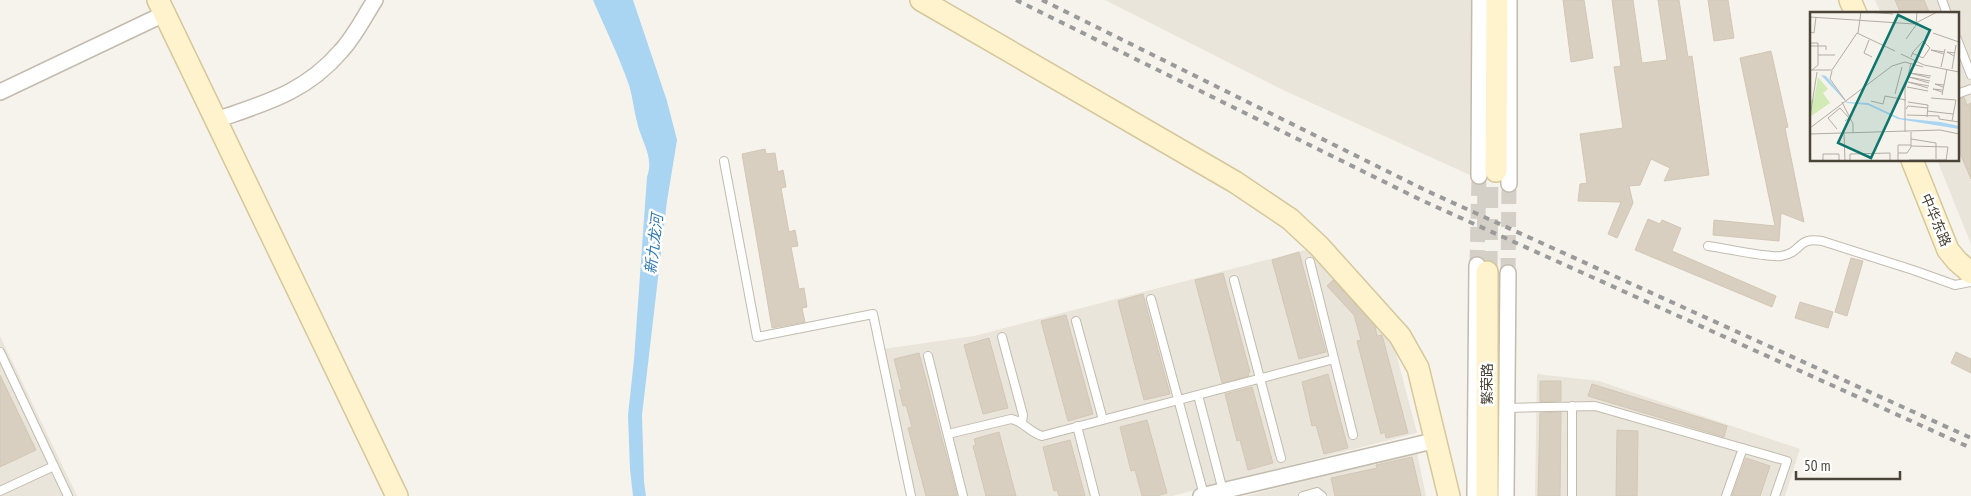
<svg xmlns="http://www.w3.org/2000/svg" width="1971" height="496" viewBox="0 0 1971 496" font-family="'PT Sans Narrow','Noto Sans SC',sans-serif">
<rect width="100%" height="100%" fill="#f6f3ec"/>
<path fill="#eae5da" d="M1105,0H1474L1472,176L1283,90Z
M1875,0H1971V244L1937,160H1957V14H1881Z
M1309,249L1392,338L1417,433L1172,496H915L883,349L974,336Z
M0,336L77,496H0Z
M1537,374L1599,381L1800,449L1785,496H1535Z
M1417,453L1426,496H1245Z"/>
<path fill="#a9d4f2" d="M593,0H633L667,101L677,140L667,201L642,415L644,482L646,496H633L630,469L628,415L634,360L647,177C654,158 643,144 638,126C634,112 633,98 629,85C619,56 605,28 593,0Z"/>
<path fill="#d8cfc1" stroke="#d3c7b4" d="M1563,0H1584L1593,58L1571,62Z
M1612,0H1633L1642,63L1667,60L1658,0H1679L1688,57L1692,56L1709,175L1664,181L1670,168L1651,159L1640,185L1629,186L1633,203L1617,238L1608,234L1621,202L1578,201L1580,184L1587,183L1580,134L1623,128L1614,67L1621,66Z
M1708,0H1728L1734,38L1714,41Z
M1895,0H1924L1930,14H1901Z
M1771,51L1788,127L1785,128L1804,222L1781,213L1779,241L1713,235L1714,220L1775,226L1740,58Z
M1964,97L1967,105L1971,103V179L1957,146V100Z
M765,149L766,154L775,153L778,172L783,170L786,187L781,188L789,232L795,230L798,246L791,247L799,289L804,288L807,307L802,308L805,322L772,328L742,154Z
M1648,219L1660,224L1662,220L1681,228L1672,251L1776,296L1772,307L1635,250Z
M1299,252L1326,352L1299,359L1272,260Z
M1851,258L1863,261L1847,316L1835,312Z
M1223,273L1250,372L1248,373L1249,376L1222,383L1195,280Z
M1333,280L1375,326L1377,336L1382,335L1408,433L1386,438L1385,432L1381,434L1357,341L1361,340L1354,315L1327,286Z
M1143,294L1170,394L1144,400L1118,301Z
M1800,302L1833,312L1828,328L1795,318Z
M1066,315L1093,414L1068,421L1041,321Z
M989,338L1008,408L983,414L964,345Z
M1956,352L1971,359V373L1951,363Z
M919,353L952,476L957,496H926L911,439L908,428L912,427L906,405L903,406L899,390H902L894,359Z
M1328,374L1348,448L1324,454L1316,425L1312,426L1302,382Z
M0,375L36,450L0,467Z
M1540,381H1561V401L1540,402Z
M1592,384L1727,426L1724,437L1588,396Z
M1252,387L1273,463L1248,470L1240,440L1237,441L1225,394Z
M1561,412L1560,496H1538L1540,413Z
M1147,420L1167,493L1157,496H1142L1135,470L1131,471L1120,427Z
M1617,430L1638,431L1637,496H1616Z
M999,432L1016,496H986L973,446L976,445L974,439Z
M1070,440L1085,496H1059L1057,490L1054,491L1043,447Z
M1412,457L1421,496H1335L1331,478L1377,468L1376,465Z
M1746,458L1770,466L1760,496H1732Z"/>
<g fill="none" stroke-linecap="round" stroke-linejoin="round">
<path stroke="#d4d0c8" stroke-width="15" stroke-dasharray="15 8" stroke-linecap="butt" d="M1477,265L1479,176
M1508,273L1509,184"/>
<path stroke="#d4d0c8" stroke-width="21" stroke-dasharray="21 11" stroke-linecap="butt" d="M1487,272L1488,169"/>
<g stroke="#c2bbae" stroke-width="10">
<path id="lane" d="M1942,0L1947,14
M1957,39L1971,75
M1957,94L1971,89
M724,161L757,337L873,314L911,496
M1708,246C1725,248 1767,258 1781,256C1804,252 1795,237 1822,241L1913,270L1955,285L1971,282
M1310,262L1353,435
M1234,280L1281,458
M1151,299L1204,495
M1076,321L1103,420
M1002,337L1023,415L1022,423
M0,352L68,496
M928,356L963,496
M1198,395L1223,491
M1506,408L1595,406L1787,461L1775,496
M1077,426L1095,496
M948,434L1011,419C1023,421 1029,432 1042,436L1334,359
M0,491L54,466
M1303,496L1317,492L1322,496
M1572,496V406
M1726,496L1743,448"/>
</g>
<g stroke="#c2bbae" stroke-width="18">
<path id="street" d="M0,92L164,14
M216,120C265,103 305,93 341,51C355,36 364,17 375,0
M1479,176L1480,0
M1509,184V0
M1201,496L1437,440
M1475,496L1477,265
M1506,496L1508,273"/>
</g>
<g stroke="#d6c79b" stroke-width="24">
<path id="secondary" d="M158,0L397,496
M921,0L1235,182L1290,219L1319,246L1400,336L1418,368L1449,496
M1850,0L1856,14
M1912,160L1948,250L1957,261L1971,273
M1496,171L1497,0
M1487,496V272"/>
</g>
<use href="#lane" stroke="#fff" stroke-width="8"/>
<use href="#street" stroke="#fff" stroke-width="15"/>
<use href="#secondary" stroke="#fff3cd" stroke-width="21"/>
<path stroke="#9a9a9a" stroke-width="4" stroke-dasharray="6 6" stroke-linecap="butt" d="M1016,0L1421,200L1971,448
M1042,0L1427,191L1971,438"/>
</g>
<g text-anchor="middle" stroke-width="5" stroke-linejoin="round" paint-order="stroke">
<g font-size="14" fill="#4b4439" stroke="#fff">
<text transform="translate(1936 220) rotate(67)" y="5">中华东路</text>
<text transform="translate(1487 384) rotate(-90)" y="5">繁荣路</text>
</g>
<g font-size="15" font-style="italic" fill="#2e7ab2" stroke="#fff">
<text transform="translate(654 244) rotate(-83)" y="5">新九龙河</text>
</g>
</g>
<g transform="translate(1810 12)">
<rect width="149" height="149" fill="#f6f3ec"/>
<path d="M8,65L18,77L13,81L20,91L0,105V89L4,87Z" fill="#d2eab5"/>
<path d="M11,63L16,64L37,90L58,91L90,106L130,110L149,114V117L88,107L58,93L37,91Z" fill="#a9d4f2"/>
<path fill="none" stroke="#b2ada4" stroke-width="1" d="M58,0L83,2M0,5L104,12L127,0M0,20L4,21L6,5M48,21L51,0M123,21L149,30M96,27L106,13L107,0M59,28L54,41L62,45M0,31H8V53L2,58M0,34H16V38M91,42L114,53L149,60M134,42L121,38L135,40M8,43H25M144,44L137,40L145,41M101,45L103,40L113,29L120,36L113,46L102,41M131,55L135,37M142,57L146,33M0,58H22L47,21L85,39M22,59L20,67L35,88M120,66L100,61L121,64M119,71L99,65L120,69M97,75L118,79M133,75L125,72L134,73M118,76L98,70L119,74M132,80L123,77L133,78M85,82L92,55M132,83L137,57M121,86L146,88L142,109M61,89L73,92L75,84L96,88M32,90L43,112V121M98,90L118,93L117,105M96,97L98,94L118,96M117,99L143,102M97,103L129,104M129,104V107L149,110M0,105L7,60M0,116L82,54L95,50L113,55M27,117L18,106L30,96L39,106L35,109M95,120V77L101,51M34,121L35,149M0,122L130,118L149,122M101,127L126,131V147M101,134L138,135L136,149M88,141H97L101,135V120M99,148H136M13,149V142H29V149M40,149V142L80,141V149M88,149V133H101"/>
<path fill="#0f766e" fill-opacity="0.15" stroke="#0f766e" stroke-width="2.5" d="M88,3L120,18L61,146L28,131Z"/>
<rect width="149" height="149" fill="none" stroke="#4b4439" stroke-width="2.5"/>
</g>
<path d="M1796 471v8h104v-8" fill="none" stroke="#4b4439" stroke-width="2.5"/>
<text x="1804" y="471" font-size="15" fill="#4b4439" stroke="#ffffff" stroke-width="4" paint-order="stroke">50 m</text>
</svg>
